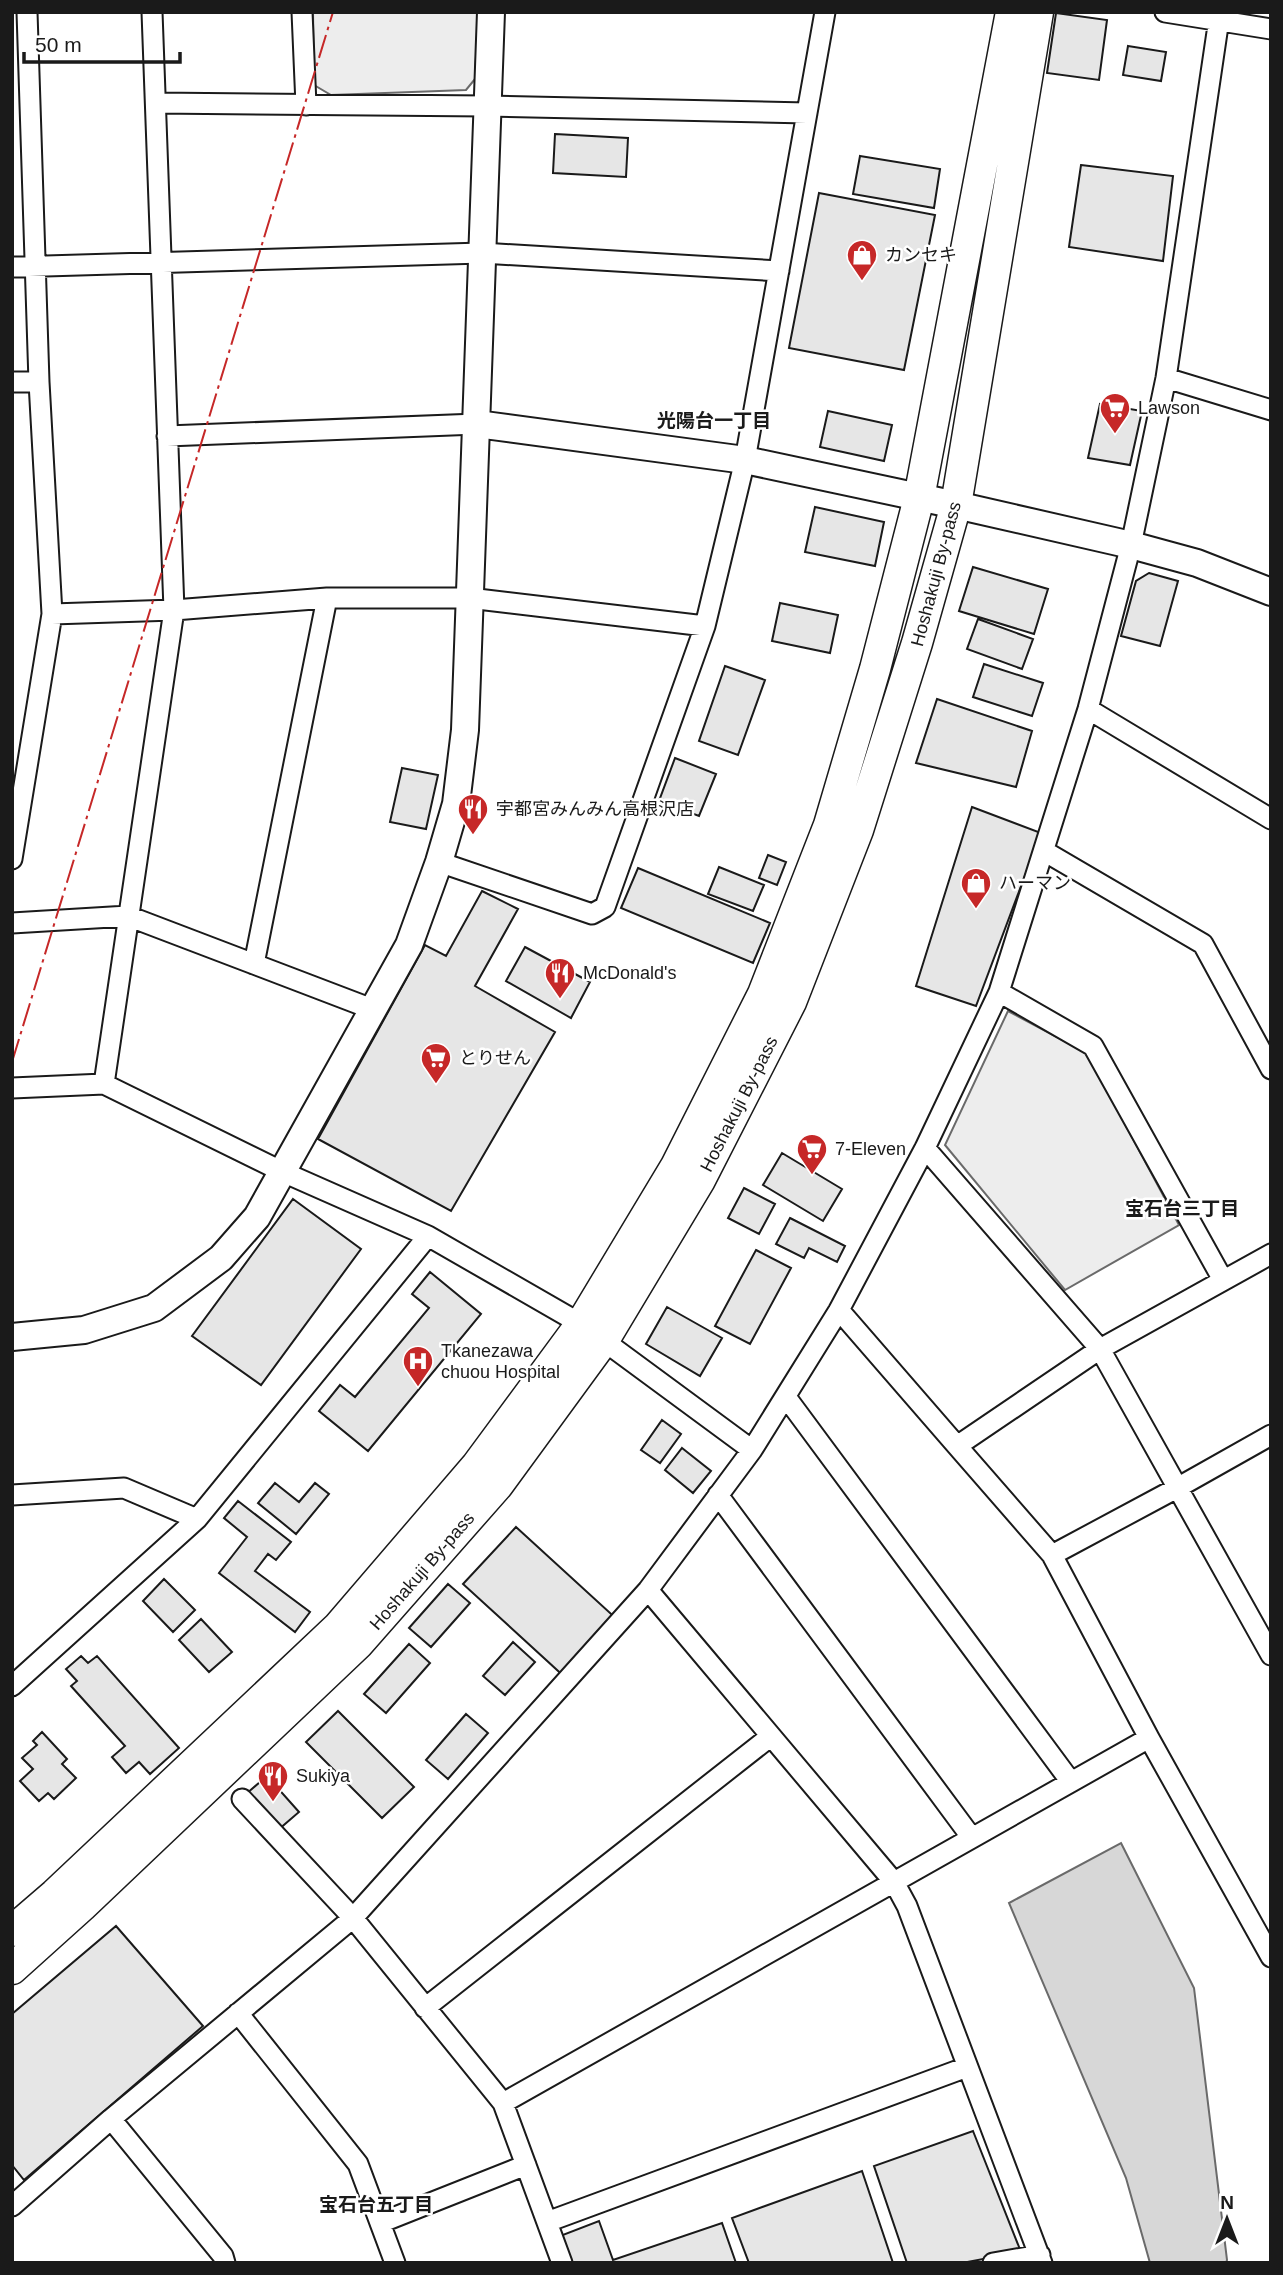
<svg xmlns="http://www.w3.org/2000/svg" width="1283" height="2275" viewBox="0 0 1283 2275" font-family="Helvetica,'Noto Sans JP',sans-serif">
<rect width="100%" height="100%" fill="#fff"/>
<path fill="#ededed" stroke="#6a6a6a" stroke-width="2" d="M313,12H478L475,79L466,90L331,95L314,85Z
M1008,1011L1087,1053L1179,1225L1065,1290L945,1145Z"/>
<path fill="#d7d7d7" stroke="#6a6a6a" stroke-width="2" d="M1121,1843L1194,1988L1227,2260L1226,2263H1150L1126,2178L1009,1903Z"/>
<path fill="#e6e6e6" stroke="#1a1a1a" stroke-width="2" d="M1056,13L1107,20L1099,80L1047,73Z
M1128,46L1166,52L1161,81L1123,75Z
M555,134L628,138L626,177L553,173Z
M860,156L940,169L934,208L853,194Z
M1081,165L1173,176L1163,261L1069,247Z
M819,193L935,215L904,370L789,348Z
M1100,404L1142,411L1130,465L1088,458Z
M828,411L892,425L884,461L820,447Z
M815,507L884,522L875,566L805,552Z
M973,567L1048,589L1034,634L959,611Z
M1149,573L1178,581L1160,646L1121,636L1136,581Z
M780,603L838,615L830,653L772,641Z
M978,619L1033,639L1022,669L967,649Z
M984,664L1043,683L1032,716L973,697Z
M725,666L765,680L738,755L699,741Z
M937,699L1032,731L1016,787L916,763Z
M675,758L716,774L699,816L659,801Z
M402,768L438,775L426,829L390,822Z
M972,807L1041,833L976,1006L916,986Z
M768,855L786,862L777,885L759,878Z
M719,867L764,885L753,911L708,894Z
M638,868L770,923L753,963L621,908Z
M482,891L518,909L475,986L555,1032L451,1211L318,1139L425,945L446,956Z
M525,947L590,982L571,1018L506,981Z
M782,1153L842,1189L823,1221L763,1185Z
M744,1188L775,1204L759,1234L728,1218Z
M293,1199L361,1249L261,1385L192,1336Z
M790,1218L845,1246L837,1262L809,1248L804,1258L776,1244Z
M756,1250L791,1268L750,1344L715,1326Z
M430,1272L481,1314L368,1451L319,1411L340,1385L355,1397L429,1308L412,1294Z
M667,1307L722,1338L700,1376L646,1344Z
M662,1420L681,1434L660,1463L641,1450Z
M682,1448L711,1471L693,1493L665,1470Z
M275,1483L299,1502L315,1483L329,1494L296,1534L258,1503Z
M238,1501L291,1542L276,1560L268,1554L255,1571L310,1612L295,1632L219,1573L247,1537L224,1518Z
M516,1527L621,1623L568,1680L463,1584Z
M164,1579L195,1610L173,1632L143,1601Z
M448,1584L470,1603L431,1647L409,1628Z
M201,1619L232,1652L209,1672L179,1640Z
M513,1642L535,1662L505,1695L483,1676Z
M409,1644L430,1663L386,1713L364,1694Z
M81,1656L88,1663L97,1656L179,1748L150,1774L139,1762L126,1773L112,1757L125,1746L71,1686L77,1681L66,1669Z
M338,1711L414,1787L382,1818L306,1742Z
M466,1714L488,1733L448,1779L426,1760Z
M42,1732L67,1759L62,1764L76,1778L54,1799L48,1793L39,1801L20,1781L33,1769L22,1758L37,1745L33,1741Z
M267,1776L299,1812L278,1830L246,1794Z
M116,1926L203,2026L24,2180L12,2165V2014Z
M973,2131L1021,2252L962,2263H907L874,2166Z
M862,2171L893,2263H749L732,2218Z
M599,2221L613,2260L722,2223L736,2263H569L560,2236Z"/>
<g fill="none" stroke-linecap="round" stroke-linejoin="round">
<g stroke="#1a1a1a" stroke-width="23">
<path id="street" d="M302,12L306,105
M1165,12L1271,29
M156,103L487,106L807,113
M12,267L482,253L779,271
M1166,378L1271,410
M12,382H39L27,12
M167,436L477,424
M52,614L174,610L327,598H469L705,626
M1088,709L1271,819
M1044,851L1203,944L1271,1069
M12,859L52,614L39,382
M439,862L592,914L605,907L705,626L745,460L825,12
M12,923L128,916L372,1009
M254,964L327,598
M999,992L1093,1046L1223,1280
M104,1084L174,610L152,12
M12,1088L104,1084L283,1172L428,1236L581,1324L752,1450
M925,1148L1100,1349L1271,1655
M839,1310L957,1446L1100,1349L1271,1254
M786,1397L1071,1782
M957,1446L1052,1555L1149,1738L1271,1957
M12,1495L124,1488L197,1519
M718,1495L972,1838
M1052,1555L1177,1488L1271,1435
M648,1590L894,1882L907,1906L1042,2263
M12,1686L197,1519L428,1236
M242,1799L353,1918L503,2103L562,2263
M425,2008L771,1736
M238,2013L358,2164L395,2263
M503,2103L1149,1738
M111,2119L223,2256L225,2263
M12,2206L111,2119L353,1918L648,1590L752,1450L839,1310L925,1148L999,992L1088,709L1131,545L1166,378L1220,12
M547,2222L967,2067
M380,2223L526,2165
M993,2263L1040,2255"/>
</g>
<g stroke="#1a1a1a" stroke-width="30">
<path id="secondary" d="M477,424L745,460L956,505L1131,545L1197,563L1271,592
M12,1337L84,1330L154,1308L221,1258L257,1217L409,945L439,862L456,804L465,730L491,12"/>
</g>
<g stroke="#1a1a1a" stroke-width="33">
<path id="primary" d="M12,1931L55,1894L338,1627L477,1465L581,1324L676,1166L763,994L829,825L875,669L919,498L1011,12
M12,1969L82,1906L358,1644L498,1485L604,1340L700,1180L791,1002L858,830L917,643L956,505L1038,12"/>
</g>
<use href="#street" stroke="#fff" stroke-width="19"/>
<use href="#secondary" stroke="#fff" stroke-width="26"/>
<use href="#primary" stroke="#fff" stroke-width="30"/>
<path stroke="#c62828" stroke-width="2" stroke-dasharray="24 5 3.5 5" stroke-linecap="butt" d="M12,1062L333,12"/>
</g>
<defs>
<g id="shop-pin" transform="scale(1.575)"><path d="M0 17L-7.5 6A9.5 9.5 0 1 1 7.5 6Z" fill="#c62828" stroke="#fff"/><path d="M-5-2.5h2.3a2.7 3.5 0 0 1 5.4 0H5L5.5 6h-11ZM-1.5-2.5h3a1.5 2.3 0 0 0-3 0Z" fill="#fff"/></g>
<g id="supermarket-pin" transform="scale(1.575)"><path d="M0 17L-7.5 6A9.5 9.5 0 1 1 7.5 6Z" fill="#c62828" stroke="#fff"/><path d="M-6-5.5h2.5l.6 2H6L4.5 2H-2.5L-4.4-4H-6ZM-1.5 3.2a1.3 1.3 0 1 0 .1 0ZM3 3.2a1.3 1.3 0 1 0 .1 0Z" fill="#fff"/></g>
<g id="restaurant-pin" transform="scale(1.575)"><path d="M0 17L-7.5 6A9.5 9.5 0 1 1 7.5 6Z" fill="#c62828" stroke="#fff"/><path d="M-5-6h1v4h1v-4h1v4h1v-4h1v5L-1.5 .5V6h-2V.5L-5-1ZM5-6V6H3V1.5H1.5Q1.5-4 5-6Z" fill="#fff"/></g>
<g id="hospital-pin" transform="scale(1.575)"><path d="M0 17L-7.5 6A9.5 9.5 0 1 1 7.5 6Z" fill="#c62828" stroke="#fff"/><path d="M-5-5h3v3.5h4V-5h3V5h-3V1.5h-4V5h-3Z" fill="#fff"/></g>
</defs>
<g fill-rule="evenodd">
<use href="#shop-pin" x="862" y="255"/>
<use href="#supermarket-pin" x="1115" y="408"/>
<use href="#restaurant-pin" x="473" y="809"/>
<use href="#shop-pin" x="976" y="883"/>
<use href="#restaurant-pin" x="560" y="973"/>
<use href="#supermarket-pin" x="436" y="1058"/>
<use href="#supermarket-pin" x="812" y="1149"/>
<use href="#hospital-pin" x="418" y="1361"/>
<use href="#restaurant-pin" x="273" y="1776"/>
</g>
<g text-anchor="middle" stroke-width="5" stroke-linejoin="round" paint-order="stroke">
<g font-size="18" fill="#1a1a1a" stroke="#fff" text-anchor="start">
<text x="885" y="261">カンセキ</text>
<text x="1138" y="414">Lawson</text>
<text x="496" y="815">宇都宮みんみん高根沢店</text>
<text x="999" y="889">ハーマン</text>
<text x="583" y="979">McDonald's</text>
<text x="459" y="1064">とりせん</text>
<text x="835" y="1155">7-Eleven</text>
<text x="441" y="1357">Tkanezawa<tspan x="441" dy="21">chuou Hospital</tspan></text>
<text x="296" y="1782">Sukiya</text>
</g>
<g font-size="18" fill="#1a1a1a" stroke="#fff">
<text transform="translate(936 574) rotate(-75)" y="6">Hoshakuji By-pass</text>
<text transform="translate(739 1104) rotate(-63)" y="6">Hoshakuji By-pass</text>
<text transform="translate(422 1571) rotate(-49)" y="6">Hoshakuji By-pass</text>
</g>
<g font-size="19" font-weight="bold" fill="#1a1a1a" stroke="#fff">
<text x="714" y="427">光陽台一丁目</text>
<text x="1182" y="1215">宝石台三丁目</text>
<text x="376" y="2211">宝石台五丁目</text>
</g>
</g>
<rect width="1283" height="2275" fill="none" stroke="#1a1a1a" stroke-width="28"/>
<g transform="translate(1227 2219)" stroke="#ffffff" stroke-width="5" paint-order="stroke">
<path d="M0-5L12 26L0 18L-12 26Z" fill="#1a1a1a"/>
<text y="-10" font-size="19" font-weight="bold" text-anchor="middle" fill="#1a1a1a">N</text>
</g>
<path d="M24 52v10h156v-10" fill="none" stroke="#1a1a1a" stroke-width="3.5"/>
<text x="35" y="52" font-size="21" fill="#1a1a1a" stroke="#ffffff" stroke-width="5" paint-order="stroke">50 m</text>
</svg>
